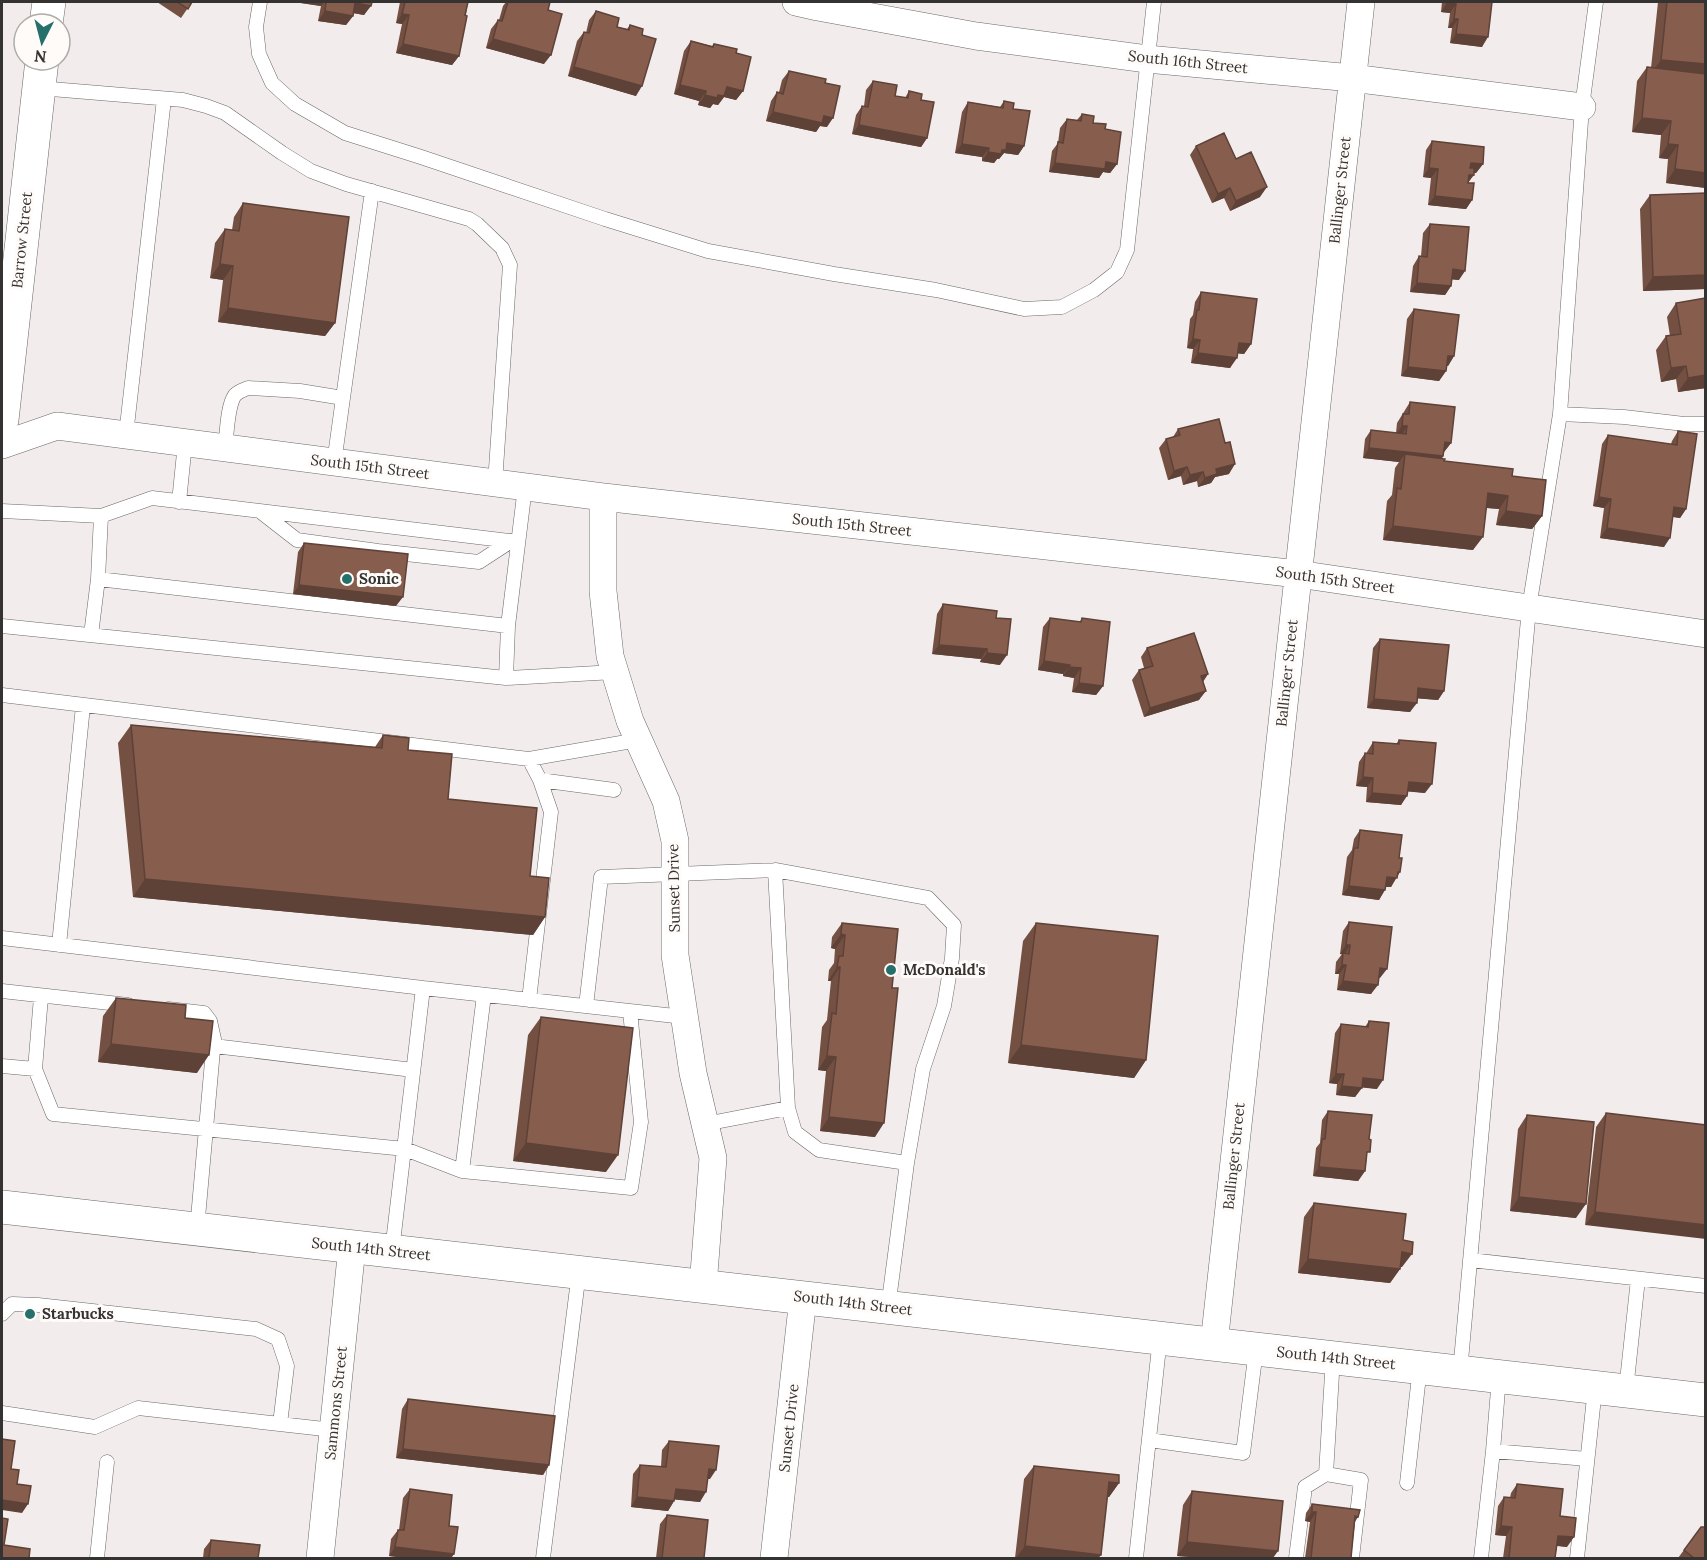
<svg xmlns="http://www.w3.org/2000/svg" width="1707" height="1560" viewBox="0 0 1707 1560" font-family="Lora,serif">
<rect width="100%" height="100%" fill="#f2edec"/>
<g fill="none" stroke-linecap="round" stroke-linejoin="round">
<g stroke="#6b6867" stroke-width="15">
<path id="service" d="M260,2L256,27L259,54L272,83L295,104L345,133L421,157L605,219L708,251L834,274L936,290L1024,309L1062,307L1094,290L1117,272L1127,250L1154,2
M39,88L183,100L206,106L225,113L282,153L311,171L346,184L469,219L477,224L502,248L510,265L495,483
M343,398L372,191
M1560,414L1624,417L1684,424H1706
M126,435L164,99
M225,448C227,435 227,406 235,395C239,391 243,390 248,388L300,391L343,398L334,463
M179,502L185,443
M2,511L101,516L152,498L518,542
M261,512L297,540L378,551L479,562L511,541
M98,579L101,516
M2,626L506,678L615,672
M91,635L98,579L508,626
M506,678L508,626L525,487
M2,695L529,759L638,740
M540,780L614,790
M775,870L788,1108
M2,938L423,988L392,1251
M59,945L83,706
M423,988L684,1017
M2,991L128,1005
M529,1000L551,812L540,780L529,759
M586,1006L601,877L775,870L928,898L954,925L952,958L944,1006L923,1069L907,1163L888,1308
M168,1009L204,1013L210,1021L214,1039L197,1229
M214,1046L413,1070
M2,1066L35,1069L53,1114L405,1149L462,1171L631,1188L641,1122L630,1011
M35,1069L41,997
M705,1124L788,1108L795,1132L819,1150L907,1163
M462,1171L484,995
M1470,1260L1706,1286
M2,1314L12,1304L38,1305L256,1329L278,1339L287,1366L280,1424
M1460,1372L1529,608L1560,414L1582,107L1596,2
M1626,1390L1638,1279
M2,1413L95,1427L138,1408L333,1430
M1149,1440L1243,1453L1256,1350
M1493,1451L1587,1459
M1326,1474L1361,1480L1352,1558
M1407,1483L1420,1367
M97,1558L107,1462
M543,1558L579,1272
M1136,1558L1160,1338
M1296,1558L1305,1487L1326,1474L1333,1357
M1481,1558L1493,1451L1499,1377
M1577,1558L1595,1388"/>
</g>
<g stroke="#6b6867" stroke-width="28">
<path id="minor" d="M796,2L818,7L976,36L1147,59L1352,78L1582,107
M2,445L57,426L603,497L1298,574L1706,634
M603,497V591L610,656L630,721L666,801L675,841V955L693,1073L713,1158L703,1286
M1214,1344L1361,2
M320,1558L352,1247
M774,1558L803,1298"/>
</g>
<g stroke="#6b6867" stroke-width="34">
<path id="secondary" d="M46,24L49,2
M2,420L42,60
M2,1207L1706,1400"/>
</g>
<use href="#service" stroke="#fff" stroke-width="14"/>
<use href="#minor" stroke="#fff" stroke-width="27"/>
<use href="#secondary" stroke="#fff" stroke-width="33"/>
</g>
<path fill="#745043" d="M157,2H192L181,18Z
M294,2H372L364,15L353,13V16L346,25L318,21L321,6Z
M400,2H468L459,56L452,65L396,53L402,24L396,23Z
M506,2H550L548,10L544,64L486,48L491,29L498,20H499L503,6Z
M1442,2H1492L1482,47L1450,43L1452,28H1448L1450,13L1441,12Z
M1658,2H1706V188L1666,183L1668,159L1659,158L1661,135L1632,132L1637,81L1647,67L1651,68Z
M596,11L617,27L627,29L630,25L642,35L636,96L568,76L577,41L584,32L586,33L589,20Z
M691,41L712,46L714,44L736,53L743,91L736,100L724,97L718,105L713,104L710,108L698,105L699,101L674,94L684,51Z
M789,71L825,83L827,127L820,126L816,132L766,121L771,101L777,92H779L782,80Z
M873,81L895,96L905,98L909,91L921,100L927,138L921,147L852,134L856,115L862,106H864L866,90Z
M1004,101L1013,109L1024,146L1018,155L1004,153L999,159H997L994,163L982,161V157L955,153L962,112L968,102L1000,107Z
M1082,114L1093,123L1105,129L1117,164L1110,173L1103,172L1099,178L1049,172L1052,151L1058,143L1060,128L1067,119L1077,120Z
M1432,141L1483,164L1476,173H1474L1468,183L1472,200L1466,209L1428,205L1431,178L1423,177L1426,150Z
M1196,146L1236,159L1260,197L1230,211L1224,198L1212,203L1190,155Z
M1706,193V289L1643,291L1640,209L1650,195Z
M243,203L335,323L325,336L218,322L223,280L210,278L215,243L225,229L232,230L234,217Z
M1430,224L1459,280L1452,279L1451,286L1445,295L1410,292L1413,266L1419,256H1421L1423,233Z
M1201,292L1251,344L1244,354L1238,353L1230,368L1191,363L1193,349L1187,348L1190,319L1193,315L1195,302Z
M1676,303L1706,388L1678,392L1676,379L1661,382L1656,350L1666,336H1670L1667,317Z
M1414,309L1454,356L1448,366L1447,365L1446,371L1439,381L1401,376L1407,319Z
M1410,402L1451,443L1444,452L1443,456L1442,459L1444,461L1512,476L1542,516L1532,529L1496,525L1499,509L1486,508L1473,550L1383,540L1387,501L1392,495L1395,468L1399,462L1363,458L1365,439L1371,430L1396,433L1397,423Z
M1178,429L1229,474L1215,477L1211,483L1198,487L1197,481L1183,485L1181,476L1168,480L1159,448L1166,439L1173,437Z
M1678,431L1686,509L1680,518L1673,517L1664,547L1600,538L1604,508L1593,506L1602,444L1608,435L1671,444L1672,441Z
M304,543L396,606L293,594L298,552Z
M943,604L996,618L1000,665L980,662L981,659L932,654L937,614Z
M1050,618L1080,622L1082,618L1103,686L1096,695L1072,692L1074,678L1063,676V674L1038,670L1043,627Z
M1380,639L1444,691L1438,700L1417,698L1410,712L1367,708L1373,648Z
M1147,648L1208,674L1203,682L1199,700L1144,717L1132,680L1139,670L1144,668L1141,657Z
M131,725L375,747L383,735L408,750L448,799L530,876L545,917L533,935L133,897L118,743Z
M1399,740L1425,793L1408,791L1401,805L1366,802L1367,787L1356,786L1359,762L1365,753H1367V752L1373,742L1396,744Z
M1360,830L1397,876L1391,887H1386L1379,900L1342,895L1347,857L1352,850L1354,839Z
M1349,922L1380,978H1379L1371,994L1337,990L1339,974H1335L1336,962L1342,954H1340L1343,931Z
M842,923L898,929L875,1137L820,1131L826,1071L818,1070L822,1027L827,1020L831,981H828L829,970L834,963L835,949L831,948L832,937Z
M1036,923L1146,1060L1134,1078L1008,1063L1023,941Z
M116,998L185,1018L197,1073L98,1062L103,1016Z
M541,1017L606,1172L513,1161L528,1035Z
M1369,1021L1377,1089L1362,1087L1355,1097L1336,1095L1337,1084L1329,1083L1335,1033L1341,1024L1365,1027Z
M1328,1111L1367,1156L1365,1171L1358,1181L1313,1176L1316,1148L1320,1143L1322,1120Z
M1606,1113L1706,1125L1585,1225L1596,1127Z
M1527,1115L1576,1218L1510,1211L1518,1129Z
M1314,1203L1403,1240L1402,1267H1400V1269L1390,1283L1298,1273L1304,1217Z
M408,1399L549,1465L543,1475L396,1458L402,1409Z
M669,1441L710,1479H708L700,1502L674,1499V1501L668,1511L631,1507L633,1474L640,1465L661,1467L662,1450Z
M1034,1466L1119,1483L1109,1497H1107L1101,1555L1098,1558H1015L1024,1479Z
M1517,1484L1560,1516L1567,1547L1557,1546L1555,1558H1503L1506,1536L1495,1535L1498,1506L1504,1497L1510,1498L1511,1493Z
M410,1489L449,1526L454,1554L451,1558H406L389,1556L391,1539L398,1530H399L403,1498Z
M1192,1491L1273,1558H1204L1177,1556L1183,1505Z
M1312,1504L1358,1517L1355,1522L1351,1558H1305L1310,1522L1305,1521L1306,1513Z
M667,1515L704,1558H656L660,1524Z
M211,1540L258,1558H203L204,1549Z
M1684,1550L1706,1558H1678Z"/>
<path fill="#5e4137" d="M294,2H324L321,6Z
M355,3L371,6L364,15L348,12Z
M1447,3L1456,4L1450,13L1441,12Z
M325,11L353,16L346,25L318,21Z
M402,14L409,15L402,24L396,23Z
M1454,19H1458L1452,28H1448Z
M1456,34L1488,37L1482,47L1450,43Z
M493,39L551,55L544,64L486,48Z
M403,44L459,56L452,65L396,53Z
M1661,60L1706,64V79L1651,73Z
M574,67L642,86L636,96L568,76Z
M680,85L706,91L699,101L674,94Z
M727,87L743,91L736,100L724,97L718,105L713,104L710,108L698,105L705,95H718Z
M773,112L824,116L833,118L827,127L820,126L816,132L766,121Z
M1642,118L1671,121L1661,135L1632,132Z
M859,125L927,138L921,147L852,134Z
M1007,143L1024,146L1018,155L1004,153L999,159H997L994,163L982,161L988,152Z
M962,144L989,148L982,157L955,153Z
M1668,144L1678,145L1668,159L1659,158Z
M1106,162L1117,164L1110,173L1103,172L1099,178L1049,172L1055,163Z
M1471,163L1483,164L1476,173L1464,172Z
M1429,168L1438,169L1431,178L1423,177Z
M1675,169L1706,173V188L1666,183Z
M1469,175H1474L1467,184Z
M1267,187L1260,197L1230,211L1236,201Z
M1230,188L1224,198L1212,203L1218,194Z
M1435,196L1472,200L1466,209L1428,205Z
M220,264L233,266L223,280L210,278Z
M1453,269L1465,271L1459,280L1446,279Z
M1706,275V289L1643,291L1653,277Z
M1417,283L1451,286L1445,295L1410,292Z
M228,308L335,323L325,336L218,322Z
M1193,339L1200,340L1193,349L1187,348Z
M1239,343L1251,344L1244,354L1232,353Z
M1198,353L1237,358L1230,368L1191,363Z
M1448,356H1454L1448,366L1441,365Z
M1686,366L1676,379L1661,382L1671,368Z
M1408,367L1446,371L1439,381L1401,376Z
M1706,375V388L1678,392L1688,378Z
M1402,426H1407L1401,436L1395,435Z
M1445,442L1451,443L1444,452L1438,451Z
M1369,448L1443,456L1437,466L1405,454L1399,462L1363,458Z
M1235,464L1229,474L1215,477L1211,483L1198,487L1205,478L1216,469Z
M1187,467L1181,476L1168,480L1174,471Z
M1203,472L1197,481L1183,485L1190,475Z
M1488,493L1508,496L1499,509L1478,507Z
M1599,497L1611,499L1604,508L1593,506Z
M1674,507L1686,509L1680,518L1668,516Z
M1506,511L1542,516L1532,529L1496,525Z
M1393,526L1483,537L1473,550L1383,540Z
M1607,528L1670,538L1664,547L1600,538Z
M299,585L403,597L396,606L293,594Z
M939,645L987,649L981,659L932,654Z
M987,653L1007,655L1000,665L980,662Z
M1044,661L1070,665L1063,674L1038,670Z
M1069,667L1081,668L1074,678L1063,676Z
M1208,674L1201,684V676Z
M1079,683L1103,686L1096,695L1072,692Z
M1418,688L1444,691L1438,700L1412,698Z
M1206,691L1199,700L1144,717L1150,708Z
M1374,699L1417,703L1410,712L1367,708Z
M1363,777L1373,778L1367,787L1356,786Z
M1409,782L1432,784L1425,793L1402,791Z
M1372,793L1407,796L1401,805L1366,802Z
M1398,872H1400L1391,887L1380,886L1387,877Z
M145,879L545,917L533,935L133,897Z
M1349,886L1385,890L1379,900L1342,895Z
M841,934L845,935L835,949L831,948Z
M1346,945H1350L1344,955L1340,954Z
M1342,965H1346L1339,974H1335Z
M837,967H840L831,981H828Z
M1380,968L1387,969L1380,978L1373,977Z
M1343,981L1378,985L1371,994L1337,990Z
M111,1044L209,1055L197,1073L98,1062Z
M1021,1045L1146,1060L1134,1078L1008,1063Z
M827,1056L836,1057L826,1071L818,1070Z
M1336,1074H1344L1337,1084L1329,1083Z
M1363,1078L1383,1080L1377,1089L1357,1087Z
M1342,1086L1362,1088L1355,1097L1336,1095Z
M829,1117L884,1123L875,1137L820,1131Z
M526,1143L618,1155L606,1172L513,1161Z
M1319,1167L1365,1171L1358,1181L1313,1176Z
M1519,1197L1586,1204L1576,1218L1510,1211Z
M1595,1212L1706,1225V1239L1585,1225Z
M1402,1252L1412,1254L1402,1267L1392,1266Z
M1308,1259L1400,1269L1390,1283L1298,1273Z
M403,1449L549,1465L543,1475L396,1458Z
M709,1469L716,1470L710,1479H702Z
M1109,1482L1119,1483L1109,1497L1099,1496Z
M676,1489L706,1492L700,1502L669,1499Z
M637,1497L674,1501L668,1511L631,1507Z
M2,1500L28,1504L22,1513L2,1510Z
M1312,1512H1316L1310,1522L1305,1521Z
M1501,1526L1512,1527L1506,1536L1495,1535Z
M1558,1536L1574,1537L1567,1547L1552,1545Z
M1187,1542L1278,1551L1273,1558H1204L1177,1556Z
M1025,1546L1101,1555L1098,1558H1016Z
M395,1547L454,1554L451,1558H406L389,1556Z"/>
<path fill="#875d4e" stroke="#5e4137" stroke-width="1.5" d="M177,2H192L188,9Z
M326,2H372L371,6L355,3L353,16L325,11Z
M405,2H468L465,15L467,16L459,56L403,44L409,15L402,14Z
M508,2H550L548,10L562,14L551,55L493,39L498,20L502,21Z
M1447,2H1492L1488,37L1456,34L1458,19H1454L1456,4L1447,3Z
M1667,2H1706V64L1661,60Z
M596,11L619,18L617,27L629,30L630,25L643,29L642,35L656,39L642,86L574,67L584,32L589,33Z
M691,41L713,47L714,44L737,49L736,53L751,57L743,91L727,87L724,96L718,95L717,98L705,95L706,91L680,85Z
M1647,67L1706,74V173L1675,169L1678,145L1668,144L1671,121L1642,118Z
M789,71L826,79L825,83L840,86L833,118L824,116L822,123L773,112L777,92L783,94Z
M873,81L897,85L895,96L908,98L909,91L922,94L921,100L934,102L927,138L859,125L862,106L868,107Z
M1004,101L1014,103L1013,109L1030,111L1024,146L1007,143L1006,150H1002L1001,154L988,152L989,148L962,144L968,102L1003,108Z
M1082,114L1094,116L1093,123L1106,124L1105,129L1121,132L1117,164L1106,162L1105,169L1055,163L1058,142L1063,143L1067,119L1081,121Z
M1224,133L1236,159L1251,152L1267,187L1236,201L1230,188L1218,194L1196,146Z
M1432,141L1484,147L1483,164L1471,163L1470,168H1474V175H1469L1468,183H1474L1472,200L1435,196L1438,169L1429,168Z
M1706,193V275L1653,277L1650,195Z
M243,203L349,217L335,323L228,308L233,266L220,264L225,229L239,231Z
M1430,224L1469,227L1465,271L1453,269L1451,286L1417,283L1419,256L1427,257Z
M1201,292L1257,299L1251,344L1239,343L1237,358L1198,353L1200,340L1193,339L1197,310H1199Z
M1706,298V375L1688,378L1686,366L1671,368L1666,336L1681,334L1676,303Z
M1414,309L1459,315L1454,356H1448L1446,371L1408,367Z
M1410,402L1455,407L1451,443L1445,442L1443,456L1369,448L1371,430L1406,434L1407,426H1402L1403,414H1409Z
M1219,419L1225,443L1230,442L1235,464L1216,469L1217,474L1205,478L1203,472L1190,475L1187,467L1174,471L1166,439L1180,435L1178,429Z
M1678,431L1697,434L1686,509L1674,507L1670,538L1607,528L1611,499L1599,497L1608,435L1677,445Z
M1405,454L1445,459L1444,461L1513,469L1512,476L1546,480L1542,516L1506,511L1508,496L1488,493L1483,537L1393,526L1397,488L1401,489Z
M304,543L408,554L403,597L299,585Z
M943,604L997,611L996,618L1011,619L1007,655L987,653V649L939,645Z
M1050,618L1081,622L1082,618L1110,622L1103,686L1079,683L1081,668L1069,667L1070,665L1044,661Z
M1194,633L1208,674L1201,676L1206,691L1150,708L1139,670L1153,666L1147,648Z
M1380,639L1449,645L1444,691L1418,688L1417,703L1374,699Z
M131,725L382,748L383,735L409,738L408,750L452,754L448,799L537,808L530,876L549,878L545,917L145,879Z
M1399,740L1436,743L1432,784L1409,782L1407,796L1372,793L1373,778L1363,777L1365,753L1373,754V742L1399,744Z
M1360,830L1402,835L1399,858H1402L1400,872H1398L1397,878L1387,877L1385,890L1349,886L1354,848H1358Z
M1349,922L1392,927L1387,969L1380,968L1378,985L1343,981L1346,965H1342L1343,953L1349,954L1350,945H1346Z
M842,923L898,929L892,988H898L884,1123L829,1117L836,1057L827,1056L832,1013L836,1014L840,967H837L839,956H843L845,935L841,934Z
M1036,923L1158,936L1146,1060L1021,1045Z
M116,998L186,1005L185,1018L213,1021L209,1055L111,1044Z
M541,1017L633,1028L618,1155L526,1143Z
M1369,1021L1389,1023L1383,1080L1363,1078L1362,1088L1342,1086L1344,1074H1336L1341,1024L1368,1027Z
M1328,1111L1372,1115L1369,1139L1371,1140L1370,1152H1367L1365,1171L1319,1167L1322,1139H1325Z
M1606,1113L1706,1125V1225L1595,1212Z
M1527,1115L1594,1122L1586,1204L1519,1197Z
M1314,1203L1406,1214L1403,1240L1413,1242L1412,1254L1402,1252L1400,1269L1308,1259Z
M408,1399L555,1416L549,1465L403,1449Z
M2,1439L15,1441L11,1469L19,1470L17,1484L31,1486L28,1504L2,1500Z
M669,1441L719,1446L716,1470L709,1469L706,1492L676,1489L674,1501L637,1497L640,1465L666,1467Z
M1034,1466L1119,1475V1483L1109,1482L1101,1555L1025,1546Z
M1517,1484L1563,1489L1560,1516L1576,1518L1574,1537L1558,1536L1555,1558H1509L1512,1527L1501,1526L1504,1497L1515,1498Z
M410,1489L452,1495L449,1526L458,1527L454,1554L395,1547L398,1530H404Z
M1192,1491L1283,1501L1278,1551L1187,1542Z
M1312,1504L1360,1510L1358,1517L1355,1516L1351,1558H1311L1316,1512H1312Z
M667,1515L708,1520L704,1558H662Z
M2,1518L8,1519L4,1545L30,1549L29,1558H2Z
M1701,1527H1706V1558H1694L1684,1550Z
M211,1540L260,1545L258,1558H209Z"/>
<g fill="#26706c" stroke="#fffbf9" stroke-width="2">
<circle cx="347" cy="579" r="6"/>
<circle cx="891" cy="970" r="6"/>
<circle cx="30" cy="1314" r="6"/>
</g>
<g text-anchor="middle" stroke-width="6" stroke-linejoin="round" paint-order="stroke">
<g font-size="15" fill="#343332" stroke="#fffbf9">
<text transform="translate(1188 62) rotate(6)" y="5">South 16th Street</text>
<text transform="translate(1340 190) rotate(-84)" y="5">Ballinger Street</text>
<text transform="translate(22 240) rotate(-84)" y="5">Barrow Street</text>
<text transform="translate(370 467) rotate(7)" y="5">South 15th Street</text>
<text transform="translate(852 525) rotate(6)" y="5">South 15th Street</text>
<text transform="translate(1335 580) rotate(8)" y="5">South 15th Street</text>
<text transform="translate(1287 673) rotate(-84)" y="5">Ballinger Street</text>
<text transform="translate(674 888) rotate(-91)" y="5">Sunset Drive</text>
<text transform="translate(1234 1156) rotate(-84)" y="5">Ballinger Street</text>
<text transform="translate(371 1249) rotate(6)" y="5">South 14th Street</text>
<text transform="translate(853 1303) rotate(7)" y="5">South 14th Street</text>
<text transform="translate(1336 1358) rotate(6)" y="5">South 14th Street</text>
<text transform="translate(336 1403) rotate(-84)" y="5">Sammons Street</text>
<text transform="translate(789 1428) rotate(-84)" y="5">Sunset Drive</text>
</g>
<g font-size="15" font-weight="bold" fill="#343332" stroke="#fffbf9" text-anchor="start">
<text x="359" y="584">Sonic</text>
<text x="903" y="975">McDonald's</text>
<text x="42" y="1319">Starbucks</text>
</g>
</g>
<rect width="1707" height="1560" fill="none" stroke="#343332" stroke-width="6"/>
<g transform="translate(42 42) rotate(186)"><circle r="28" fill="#fffbf9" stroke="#aeaba9" stroke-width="1.5"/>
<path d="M0-4.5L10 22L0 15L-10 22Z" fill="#26706c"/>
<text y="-9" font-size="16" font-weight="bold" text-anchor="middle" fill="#343332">N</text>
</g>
</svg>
